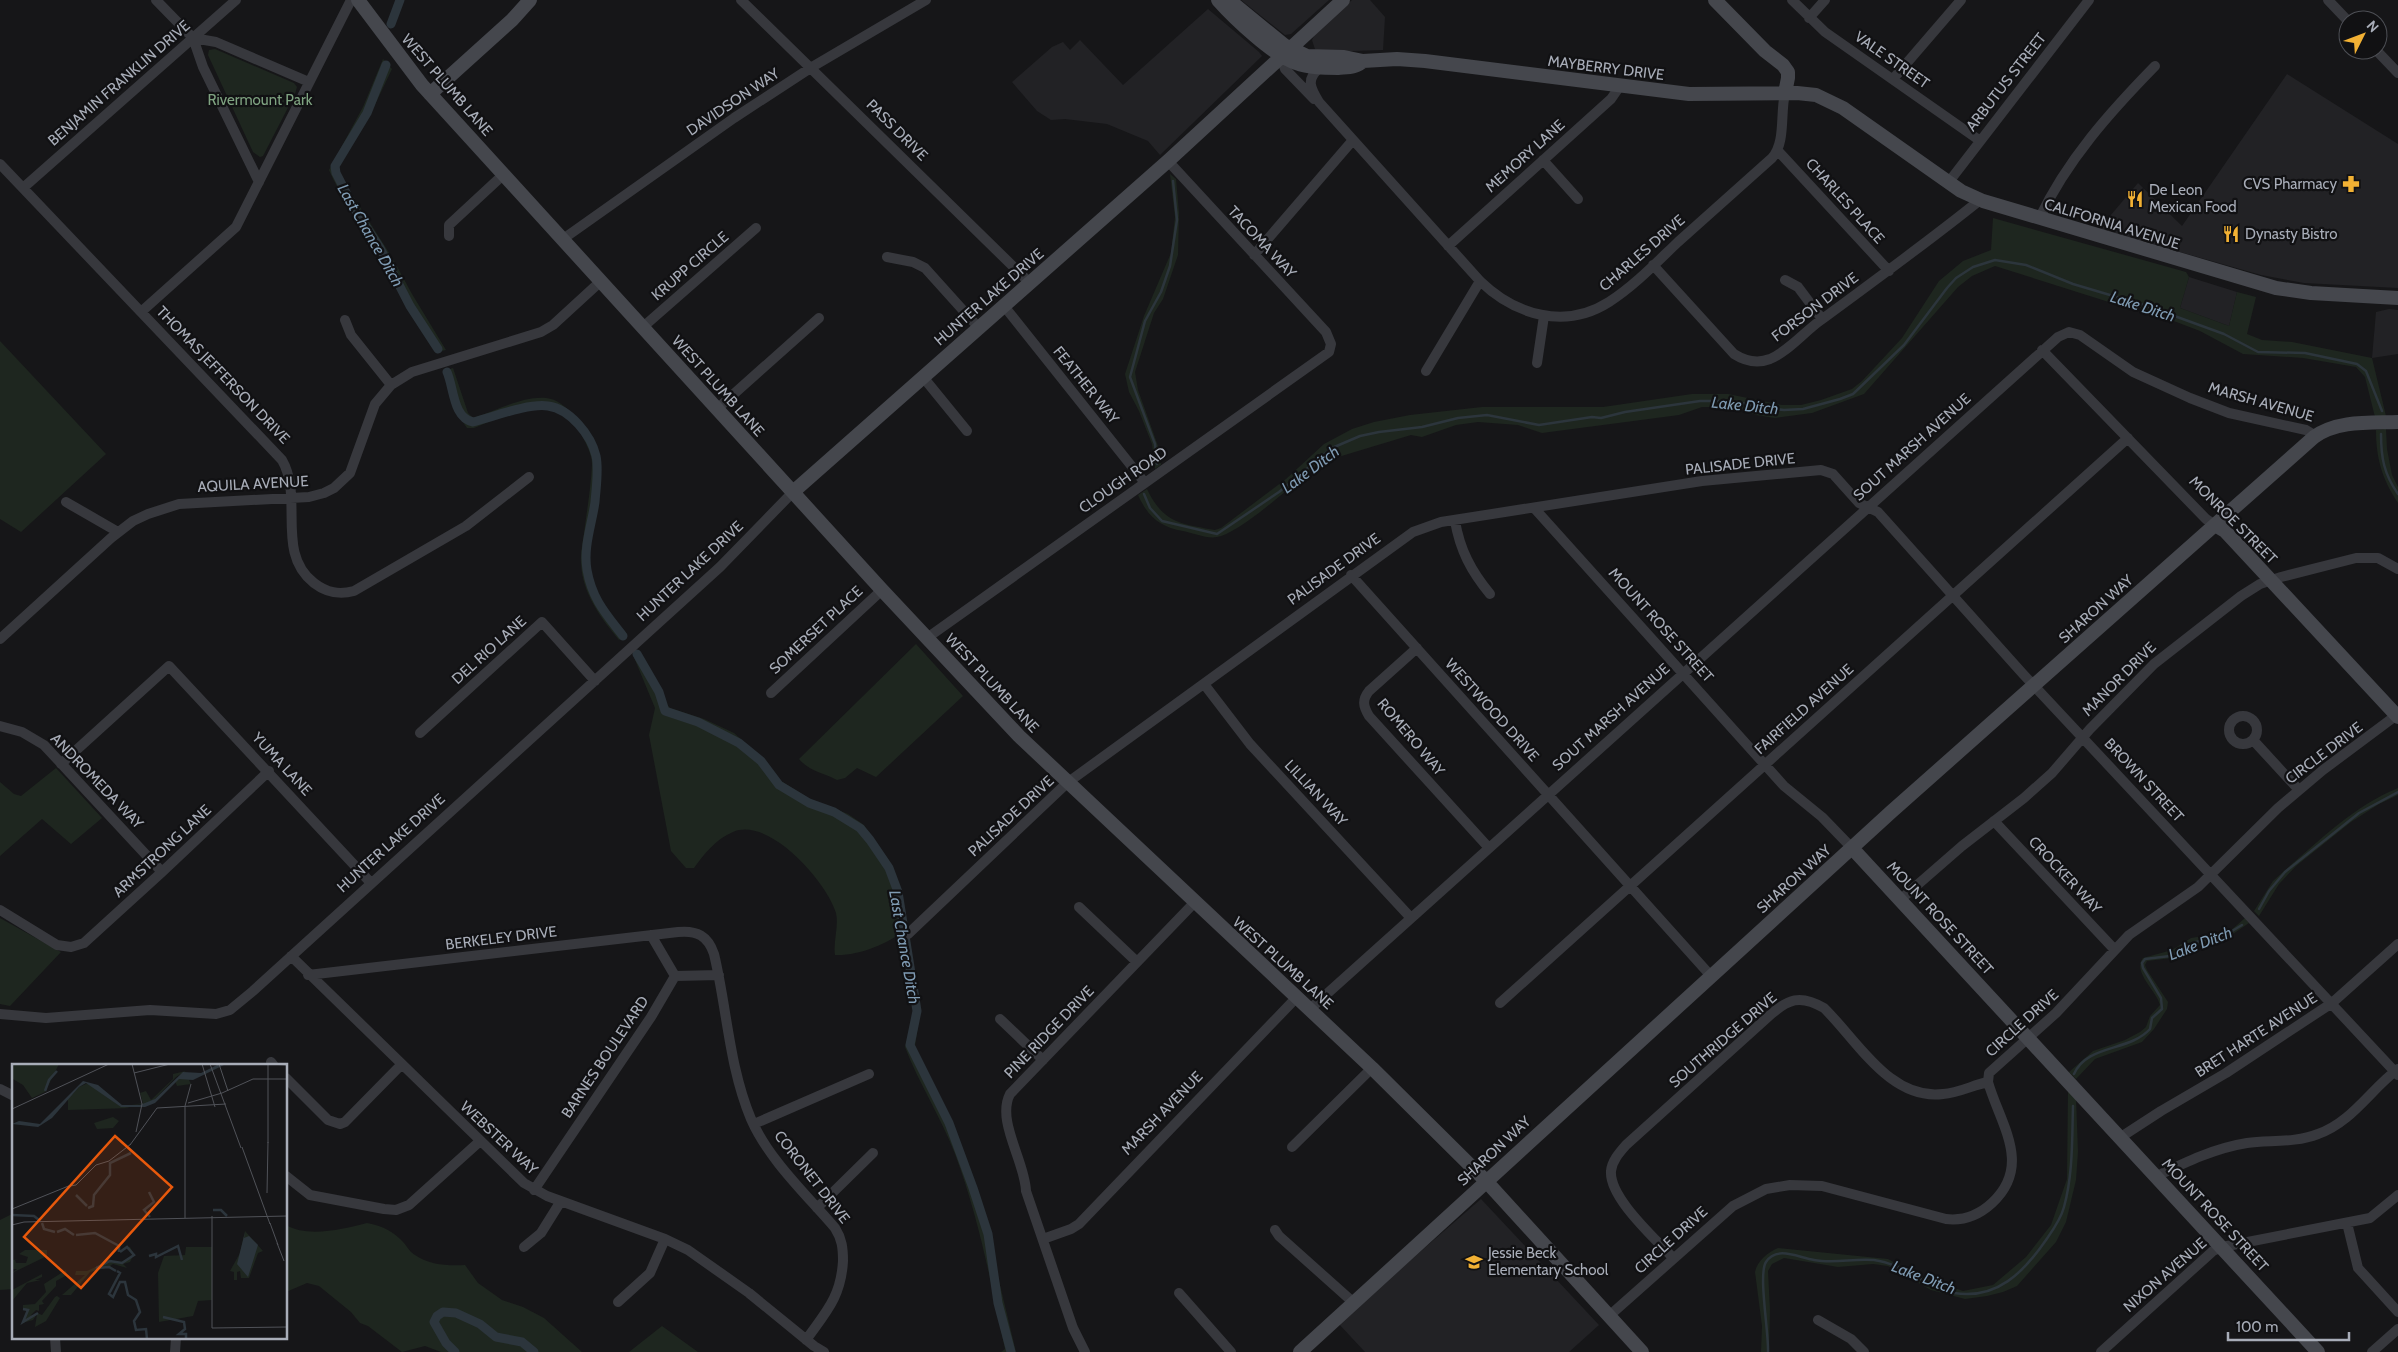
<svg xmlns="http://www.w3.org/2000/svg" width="2398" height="1352" viewBox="0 0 2398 1352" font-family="Cabin,sans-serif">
<rect width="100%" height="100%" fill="#161618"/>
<path fill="#222225" d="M1241,0H1329L1291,34L1285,35Z
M1352,0H1370L1385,17L1383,50L1322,52L1315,49L1312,40L1316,32Z
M1208,9L1259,52L1262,56L1160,155L1148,141L1107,124L1065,119L1051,120L1037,111L1012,82L1052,47L1063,42L1070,50L1080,40L1123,85Z
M2287,74L2398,144V288L2304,283L2261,275L2099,229L2138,183L2182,226Z
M2189,277L2237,292L2229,326L2180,308Z
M2389,309L2398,310V354L2372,358L2376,312Z
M1481,1199L1599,1325L1569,1352H1365L1338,1323Z"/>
<path fill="#1e261f" d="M215,49L294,83L297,87L295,94L263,156L260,157L253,152L208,55L209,50Z
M383,59L392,69L371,113L337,167L339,174L393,259L412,294L446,350L437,352C413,316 394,277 371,239C357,216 340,196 329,170L363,107Z
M1170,174L1176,179L1179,213L1178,255L1163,299L1154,313L1135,372L1138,390L1158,446L1161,465L1155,469L1152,444L1139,411L1129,392L1125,374L1144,316L1171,253L1175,217Z
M1993,218L2186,272L2189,277L2180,308L2229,326L2237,292L2256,297L2247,334L2262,340L2292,342L2372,358L2386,416L2375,417L2365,377L2356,367L2303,358L2243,354L2200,331L2137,307L2134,310L1995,266L1972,276L1958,287L1864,394L1812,413L1775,418L1756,415L1736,407H1702L1679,415L1542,433L1518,425L1478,422L1456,425L1422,437L1411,435L1325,461L1316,466C1296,482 1239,534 1217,537C1207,539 1193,533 1183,531C1160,527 1148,517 1138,495L1147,489C1163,523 1181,524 1215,530L1221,528L1286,479L1324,444L1352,429L1374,422L1410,415L1482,407H1603L1692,394H1728L1782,405H1801L1821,400L1852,389L1862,381L1902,338L1939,281L1963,261L1991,250Z
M0,341L106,454L21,532L0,519Z
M453,368L468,413L473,418C496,411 522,396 546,398C557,399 565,406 572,414C593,435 601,459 600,489C599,510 587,543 588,561C591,590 609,613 627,634L619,640C601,618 582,593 581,563C580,553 583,542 584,533C587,510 591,487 592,464C592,454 585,441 580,432C552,390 512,413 474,428H467L456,412L444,371Z
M2386,429L2387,449L2392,475L2398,487V503C2382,479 2376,458 2376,430Z
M916,644L963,696L876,777L857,768L845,778L837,780C824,773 809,771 799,759Z
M638,651L663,700L670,708L704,719L734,733L752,749L781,781L810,799L848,814L864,825L888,859L897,878L905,930C888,944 858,956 835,955C833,942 839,926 836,913C827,882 769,816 733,832C716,839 704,854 694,868H686L671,851L649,735L655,708L633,655Z
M56,768L102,818L71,844L42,819L0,856V782L14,794L21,796Z
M2398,788V795L2379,804L2351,822L2296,866L2279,884L2259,916L2254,911L2273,881L2284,871C2320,840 2354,806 2398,788Z
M0,918L61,952L10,1006L0,1004Z
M2245,918L2249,923L2227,938L2196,946L2172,958L2147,961L2145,965L2147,970L2168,1002L2167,1009L2154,1029L2142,1042L2095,1059L2076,1079L2069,1072L2093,1051L2125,1040L2140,1032L2146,1027L2150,1016L2160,1005C2157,991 2132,972 2143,958L2172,950L2191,938L2229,932Z
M910,941L920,1013L915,1046L917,1054L934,1085L968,1168L987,1231L1016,1352H1001L1005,1349C991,1283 979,1218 955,1154C941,1117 919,1084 905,1047L913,1019V1007L901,946Z
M2068,1089L2076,1098L2078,1152L2076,1180L2066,1222L2056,1242L2017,1286L2003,1292L1987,1296L1965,1299L1931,1290L1888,1266L1873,1264L1838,1267L1784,1258L1772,1264L1768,1271L1770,1310L1769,1352H1761L1762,1326L1755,1272C1757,1261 1768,1252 1778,1248L1888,1259L1917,1275L1963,1291L1993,1285L2026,1257L2051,1225L2067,1179Z
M14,1213V1289L0,1290V1220Z
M367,1223C383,1226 393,1231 404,1243C407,1247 411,1253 415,1255C429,1265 448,1266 465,1265L478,1283L502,1300L523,1307L544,1318L582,1352H441L425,1346L402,1352L368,1326L360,1323L351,1312L319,1286L307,1283L286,1292V1225C308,1238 343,1229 367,1223Z
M662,1326L698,1352H629Z"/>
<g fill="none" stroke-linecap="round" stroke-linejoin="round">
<path stroke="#2c353c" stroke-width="2.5" d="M2381,434C2381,458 2384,474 2398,494
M1157,464L1155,444L1130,377L1145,321L1161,292L1170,266L1177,220L1173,181
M1144,494L1150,508L1162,521L1217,534L1279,492L1332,448L1360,436L1379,432L1422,427L1458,418L1487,415L1539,425L1592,417L1601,418L1625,412L1700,401H1733L1765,408L1784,410L1803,409L1840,399L1853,394L1904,345L1947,288L1956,278L1973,267L1995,260L2026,265L2073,284L2147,306L2224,334L2258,352L2305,353L2357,364L2366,371L2382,411
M2259,909L2269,891L2285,872L2359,813L2398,792
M2074,1074C2087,1044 2129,1052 2150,1029L2152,1018L2162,1009L2161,998L2143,968L2142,963L2145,959L2170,956L2192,943L2227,934L2242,925
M1768,1352C1769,1333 1758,1274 1766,1262C1777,1245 1799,1258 1814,1260C1835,1264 1854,1258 1874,1260C1904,1264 1925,1287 1954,1293C1997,1300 2024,1272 2046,1240C2053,1230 2061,1219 2064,1207C2073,1174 2072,1140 2073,1106"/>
<path stroke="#2c353c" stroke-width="9" d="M391,24L400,0
M386,65L367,113L335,166L336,173L354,208L380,248L410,306L438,349
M447,372C454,388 453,418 473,422C493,417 528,403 548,406C570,409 591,435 596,456C599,470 596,488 595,502C592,524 583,547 587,570C592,599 606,614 623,636
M637,654L659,692L665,711L698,722L739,743L761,761L779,785L809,803L834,812L860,828L870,840L889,868L898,892L917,1011L910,1045L949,1123L973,1188L988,1234L998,1303L1011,1352
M455,1352L446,1343L434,1322L437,1316L443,1312L456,1313L480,1324L496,1337L522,1342L534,1352"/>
<path stroke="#37383d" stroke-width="10" d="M156,0L193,38L216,42L309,82
M741,0L1030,283
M1792,0L1825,32L1979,140
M2328,0L2348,21
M1809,18L1825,0
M193,38L203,67L259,182
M2376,50L2398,73
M1281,56L1285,69L1314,99
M1320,68C1305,79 1311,89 1319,102L1480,281C1515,315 1565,330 1609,302C1634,286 1656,263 1678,242C1709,214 1741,186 1772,158C1786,142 1780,114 1785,93
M1893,79L1961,0
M1778,151L1889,271
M1543,160L1578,199
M0,164L282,460C304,498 275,553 314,583C327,593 339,595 354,591L466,526L529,477
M1948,183L2089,0
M23,188L236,0
M2039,219C2067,160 2110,112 2155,66
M449,236V225L504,174
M563,239L734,118L812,67L926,0
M1448,246L1611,99L1620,86
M1254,255L1353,140
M887,257L913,262L925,268L979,328
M1653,265L1734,354C1745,361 1757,364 1770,359C1789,351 1804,332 1821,320C1875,280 1928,242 1980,200
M1785,280L1798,287L1822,319
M1004,306L1145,483
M141,312L236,227L351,0
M345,320L351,335L391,385
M643,327L756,228
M2042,350L2206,519L2215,525
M1537,363L1544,316
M1426,371L1480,281
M923,377L967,431
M717,409L819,318
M66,502L118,532
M1535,509L1784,786L1822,817L1852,848
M1455,521C1460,550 1471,571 1490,594
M1351,575L1711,976
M927,638L1329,352L1331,344L1326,332L1168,161
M0,639L111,538L133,521L148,514L179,504L309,497L324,493L334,488L350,473L375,404L391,385L412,372L541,332L553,325L601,281
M1417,648L1369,691C1362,700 1363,706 1369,716L1489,848
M1204,684L1250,744L1411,918
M771,693L882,590
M2229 730a14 14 0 1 1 28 0a14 14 0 1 1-28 0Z
M0,726L22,732L44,745L162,872
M420,733L542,622L595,681
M2253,740L2299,790
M61,764L169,666L371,883
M1994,821L2114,949
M1900,900L1962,846L2024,798L2052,773L2090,729L2154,664L2241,596L2260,584L2281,577L2356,558H2378L2398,569
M1079,907L1137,962
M0,910L57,945L71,947L84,943L162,872L269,771
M908,934L1067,783L1413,532L1441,522L1702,481L1821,470L1833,474L1859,503L1878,512L2023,674L2398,1075
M651,935L675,976
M291,956L524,1183L547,1196L665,1239L688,1250L749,1293L814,1346L824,1352
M308,975L678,932C697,930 708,936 714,954C727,1008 729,1067 751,1119C769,1160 806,1194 835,1228C842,1239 843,1248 843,1261C841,1297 826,1312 806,1340
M1500,1003L2128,438
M1310,1009L2058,337L2069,332L2080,335L2133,372L2190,398L2229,413L2306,430L2316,436
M0,1014L46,1018L150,1010L216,1014L230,1010L253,991L720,567L793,492
M1000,1019L1043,1060
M271,1062L274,1066
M286,1078L328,1120L340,1124L345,1122L402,1064
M0,1089L14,1096
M754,1124L869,1074
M2121,1137L2161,1111L2226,1073L2332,1003L2398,944
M1292,1147L1372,1068
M286,1176L310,1195L384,1209L396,1210L409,1205L479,1142
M2157,1176C2186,1162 2215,1148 2247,1143C2270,1140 2295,1143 2318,1134C2352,1122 2370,1090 2398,1069
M534,1190L651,1017L675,976L719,975
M817,1208L873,1153
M2347,1223L2358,1268L2398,1312
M1275,1230L1279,1236L1354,1303
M1043,1239L1071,1229L1079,1224L1297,997
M524,1247L541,1233L561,1201
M1673,1258C1656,1239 1609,1198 1611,1171C1612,1161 1619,1153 1626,1145L1769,1016C1788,999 1800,994 1824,1008C1857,1040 1890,1101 1943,1094C1959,1093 1973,1085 1988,1082
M1179,1293L1231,1352
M618,1302L650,1273L665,1239
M1609,1316L1733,1206L1766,1189L1790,1185L1822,1186L1946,1219C1963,1221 1979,1215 1992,1203C2033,1165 2000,1124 1988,1082L1989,1073L2056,1013L2129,935L2198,887L2278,808L2323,770L2398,714
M1818,1320L1851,1339L1864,1352
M55,1338L56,1352
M175,1352L176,1338
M1085,1352L1073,1328L1026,1191C1025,1161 996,1121 1010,1094L1194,903
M2101,1352L2213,1251L2222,1247L2370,1218L2398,1195
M2372,1352L2398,1329"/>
<path stroke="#45474d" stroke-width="14" d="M358,0L422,85L882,590L1019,736L1372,1068L1486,1181L1642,1352
M1218,0C1234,18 1274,56 1296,63C1309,68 1324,68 1338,68C1347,67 1356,68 1363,61
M1229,0L1284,45L1307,56L1344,57L1363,61L1397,59L1425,61L1689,94L1797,93L1816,95L1843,108L1961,191L1983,201L2276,288L2311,293L2398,298
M1715,0L1765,51L1783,65L1788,72V78L1785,93
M430,94L512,20L530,0
M793,492L1168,161L1343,0
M2215,525L2225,531L2398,717
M1852,848L2318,1352
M1300,1352L1891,812L2314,437C2338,420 2370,423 2398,422"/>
</g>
<defs>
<g id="pharmacy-bare" transform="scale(1.35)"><path d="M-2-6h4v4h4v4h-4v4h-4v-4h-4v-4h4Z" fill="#f2b134" stroke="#111113" stroke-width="2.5" paint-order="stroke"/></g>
<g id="restaurant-bare" transform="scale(1.35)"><path d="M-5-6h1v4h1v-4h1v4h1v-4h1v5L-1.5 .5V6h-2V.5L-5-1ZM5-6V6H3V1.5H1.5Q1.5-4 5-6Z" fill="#f2b134" stroke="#111113" stroke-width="2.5" paint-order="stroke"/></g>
<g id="school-bare" transform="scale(1.35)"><path d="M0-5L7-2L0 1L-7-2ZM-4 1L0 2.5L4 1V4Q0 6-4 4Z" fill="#f2b134" stroke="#111113" stroke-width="2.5" paint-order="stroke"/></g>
</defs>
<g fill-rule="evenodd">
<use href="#pharmacy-bare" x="2351" y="184"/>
<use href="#restaurant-bare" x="2135" y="199"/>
<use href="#restaurant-bare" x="2231" y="234"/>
<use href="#school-bare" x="1474" y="1262"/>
</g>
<g text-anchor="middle" stroke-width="4.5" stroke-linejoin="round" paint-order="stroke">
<g font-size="15" fill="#a8adb8" stroke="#111113">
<text transform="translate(1892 60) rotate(35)" y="5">VALE STREET</text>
<text transform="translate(1606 68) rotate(7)" y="5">MAYBERRY DRIVE</text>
<text transform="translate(2006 82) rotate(-52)" y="5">ARBUTUS STREET</text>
<text transform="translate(119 83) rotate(-41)" y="5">BENJAMIN FRANKLIN DRIVE</text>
<text transform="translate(447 85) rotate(49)" y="5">WEST PLUMB LANE</text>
<text transform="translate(733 102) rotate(-34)" y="5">DAVIDSON WAY</text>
<text transform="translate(897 130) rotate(45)" y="5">PASS DRIVE</text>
<text transform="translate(1525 156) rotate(-42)" y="5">MEMORY LANE</text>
<text transform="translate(1845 201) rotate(48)" y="5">CHARLES PLACE</text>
<text transform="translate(2112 224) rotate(17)" y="5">CALIFORNIA AVENUE</text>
<text transform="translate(1262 242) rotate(47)" y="5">TACOMA WAY</text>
<text transform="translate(1642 253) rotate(-41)" y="5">CHARLES DRIVE</text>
<text transform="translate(690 266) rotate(-41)" y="5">KRUPP CIRCLE</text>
<text transform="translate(989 297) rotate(-41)" y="5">HUNTER LAKE DRIVE</text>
<text transform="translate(1815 307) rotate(-37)" y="5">FORSON DRIVE</text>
<text transform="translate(223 375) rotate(46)" y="5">THOMAS JEFFERSON DRIVE</text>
<text transform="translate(1086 385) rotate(51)" y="5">FEATHER WAY</text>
<text transform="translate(718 386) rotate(48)" y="5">WEST PLUMB LANE</text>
<text transform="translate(2261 402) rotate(16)" y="5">MARSH AVENUE</text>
<text transform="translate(1912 447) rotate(-42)" y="5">SOUT MARSH AVENUE</text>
<text transform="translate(1740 464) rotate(-6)" y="5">PALISADE DRIVE</text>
<text transform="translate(1123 480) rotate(-35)" y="5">CLOUGH ROAD</text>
<text transform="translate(253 484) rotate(-3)" y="5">AQUILA AVENUE</text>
<text transform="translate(2233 520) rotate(45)" y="5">MONROE STREET</text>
<text transform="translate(1334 569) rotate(-36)" y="5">PALISADE DRIVE</text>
<text transform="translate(690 571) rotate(-43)" y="5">HUNTER LAKE DRIVE</text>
<text transform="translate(2096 609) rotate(-42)" y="5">SHARON WAY</text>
<text transform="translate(1661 625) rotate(48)" y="5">MOUNT ROSE STREET</text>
<text transform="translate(816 630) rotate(-43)" y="5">SOMERSET PLACE</text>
<text transform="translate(489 650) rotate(-42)" y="5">DEL RIO LANE</text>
<text transform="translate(2119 679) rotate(-45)" y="5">MANOR DRIVE</text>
<text transform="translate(992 683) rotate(47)" y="5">WEST PLUMB LANE</text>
<text transform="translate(1804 709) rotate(-42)" y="5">FAIRFIELD AVENUE</text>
<text transform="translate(1492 710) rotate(48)" y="5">WESTWOOD DRIVE</text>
<text transform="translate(1611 717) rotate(-42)" y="5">SOUT MARSH AVENUE</text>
<text transform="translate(1411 737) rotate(50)" y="5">ROMERO WAY</text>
<text transform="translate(2324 753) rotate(-37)" y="5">CIRCLE DRIVE</text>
<text transform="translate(282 764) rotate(47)" y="5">YUMA LANE</text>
<text transform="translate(2144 780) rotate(47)" y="5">BROWN STREET</text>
<text transform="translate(97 781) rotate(46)" y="5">ANDROMEDA WAY</text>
<text transform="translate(1316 793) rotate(47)" y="5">LILLIAN WAY</text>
<text transform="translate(1011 816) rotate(-43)" y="5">PALISADE DRIVE</text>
<text transform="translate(391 843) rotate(-42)" y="5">HUNTER LAKE DRIVE</text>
<text transform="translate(162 851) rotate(-43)" y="5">ARMSTRONG LANE</text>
<text transform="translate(2065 875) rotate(47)" y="5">CROCKER WAY</text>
<text transform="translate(1794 879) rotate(-42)" y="5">SHARON WAY</text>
<text transform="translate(1940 918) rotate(47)" y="5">MOUNT ROSE STREET</text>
<text transform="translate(501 938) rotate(-7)" y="5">BERKELEY DRIVE</text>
<text transform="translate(1283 963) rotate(42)" y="5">WEST PLUMB LANE</text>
<text transform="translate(2022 1023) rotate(-42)" y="5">CIRCLE DRIVE</text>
<text transform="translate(1049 1032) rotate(-46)" y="5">PINE RIDGE DRIVE</text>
<text transform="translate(2256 1035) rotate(-33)" y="5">BRET HARTE AVENUE</text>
<text transform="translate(1723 1040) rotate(-41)" y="5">SOUTHRIDGE DRIVE</text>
<text transform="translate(605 1057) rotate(-56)" y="5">BARNES BOULEVARD</text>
<text transform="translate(1162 1113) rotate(-46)" y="5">MARSH AVENUE</text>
<text transform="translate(499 1138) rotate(43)" y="5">WEBSTER WAY</text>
<text transform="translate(1494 1151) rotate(-43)" y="5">SHARON WAY</text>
<text transform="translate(812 1177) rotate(52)" y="5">CORONET DRIVE</text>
<text transform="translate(2215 1215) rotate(47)" y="5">MOUNT ROSE STREET</text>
<text transform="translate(1671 1240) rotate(-42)" y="5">CIRCLE DRIVE</text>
<text transform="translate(2165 1275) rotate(-41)" y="5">NIXON AVENUE</text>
</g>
<g font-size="15" fill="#7fa381" stroke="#111113">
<text x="260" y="105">Rivermount Park</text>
</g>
<g font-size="15" fill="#a8adb8" stroke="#111113" text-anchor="start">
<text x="2337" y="189" text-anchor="end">CVS Pharmacy</text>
<text x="2149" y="195">De Leon<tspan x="2149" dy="17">Mexican Food</tspan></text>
<text x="2245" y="239">Dynasty Bistro</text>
<text x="1488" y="1258">Jessie Beck<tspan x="1488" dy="17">Elementary School</tspan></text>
</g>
<g font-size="16" font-style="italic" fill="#7f9bb3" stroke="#111113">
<text transform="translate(371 235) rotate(60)" y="6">Last Chance Ditch</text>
<text transform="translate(2143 306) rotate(18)" y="6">Lake Ditch</text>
<text transform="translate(1745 405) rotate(6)" y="6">Lake Ditch</text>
<text transform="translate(1310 469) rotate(-37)" y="6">Lake Ditch</text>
<text transform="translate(2200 943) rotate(-21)" y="6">Lake Ditch</text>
<text transform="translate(905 947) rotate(80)" y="6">Last Chance Ditch</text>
<text transform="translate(1924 1277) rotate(21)" y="6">Lake Ditch</text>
</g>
</g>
<g transform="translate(12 1064)">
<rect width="275" height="275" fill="#161618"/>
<path d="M0,0H47L33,28L20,34L11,21L1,15ZM174,7L164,13L142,36L133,40L119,41L131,39L128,29L134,27L139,36L161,15V10ZM172,9L186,11L177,16L179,20L165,22L163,17L169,13L175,15L169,12ZM76,19L108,42L118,44L56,46V35L67,23ZM101,53L107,57L101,64L85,65L82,59ZM233,167L251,187L246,189L237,214H229L228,207L225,208V216H222V208L218,207L228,189ZM114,183H118L122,190L118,198L111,200L115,204L101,200L98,202L104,206V207L98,203L78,208L59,231H50L73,211H63L64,207H75L92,199L93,195L107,199L121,192L115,183L108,188ZM174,183H200V236L186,237L181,252L147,258L146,209L152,192L173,191ZM13,186H35V192L0,209L5,205H1V196L7,195L3,196L4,199H14L16,193L7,190ZM54,206L55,211L44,217V222L30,237L32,240L27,241V247L24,246L19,251L21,253L25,249L30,251L43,233L50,229L45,232L48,234L34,257L23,263L25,250L21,256L10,259L16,246L11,245V241L23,240L34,228L32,220ZM30,210V213L23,216H29L15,219L0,237V226Z" fill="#1e261f"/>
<path d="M207,0H214L181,16L167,15L143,39L133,43H109L74,19L67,23L40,54L26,63L0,60L7,57L28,60L71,17L86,21L110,41H128L143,35L171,8L189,9ZM233,168L232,174L237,172L246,181L236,213L225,200Z" fill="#2c353c"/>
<path fill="none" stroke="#2c353c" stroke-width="2.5" d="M33,27L37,16L45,7M137,128L142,138L132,146L138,153M64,131L75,142M76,144L81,142L82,131L98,111V99L119,89M201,146H209L215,152M0,151L22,152L27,156M30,159L32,165L43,168M45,168L53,165L62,171M64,171L83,169L107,182V188M137,192L144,190V193L166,182L170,196M104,207L97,203L84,204L98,197L110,199L122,191L115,183L108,188M105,207L108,209L97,230L101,233L108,218H113L116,231L124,236L128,248L122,257L124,266L134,265L135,275M11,245L16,246L11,258L26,249M151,253L172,258L173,265L167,270H174V275"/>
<path fill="none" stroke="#505258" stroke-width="1" d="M120,0L130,40L124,68M190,0L203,43M198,0L229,84M207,0L216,27M257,0L275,1M122,9L158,0M176,39L210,29L241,15H275M0,45L97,0M256,79V0M118,81L145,44L214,40M230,83L258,160M58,122L64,121L84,101L97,97L119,80M255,129L256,78M0,145L59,121M200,152V264L275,263M173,154V42L179,20M258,159L266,181M0,161L12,158L275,152M265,179L272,197"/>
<path fill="#e8590c" fill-opacity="0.15" stroke="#e8590c" stroke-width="2.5" d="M103,72L160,123L69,224L12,173Z"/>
<rect width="275" height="275" fill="none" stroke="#a8adb8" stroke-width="2.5"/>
</g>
<g transform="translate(2363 35) rotate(48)"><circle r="24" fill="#111113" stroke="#4d4f55"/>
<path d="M0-4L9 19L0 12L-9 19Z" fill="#f2b134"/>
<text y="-8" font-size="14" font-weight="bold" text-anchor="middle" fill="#a8adb8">N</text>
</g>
<path d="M2228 1332v8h121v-8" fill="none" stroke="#a8adb8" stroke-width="2.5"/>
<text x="2236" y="1332" font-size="15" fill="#a8adb8" stroke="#111113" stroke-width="4" paint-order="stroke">100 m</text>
</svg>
